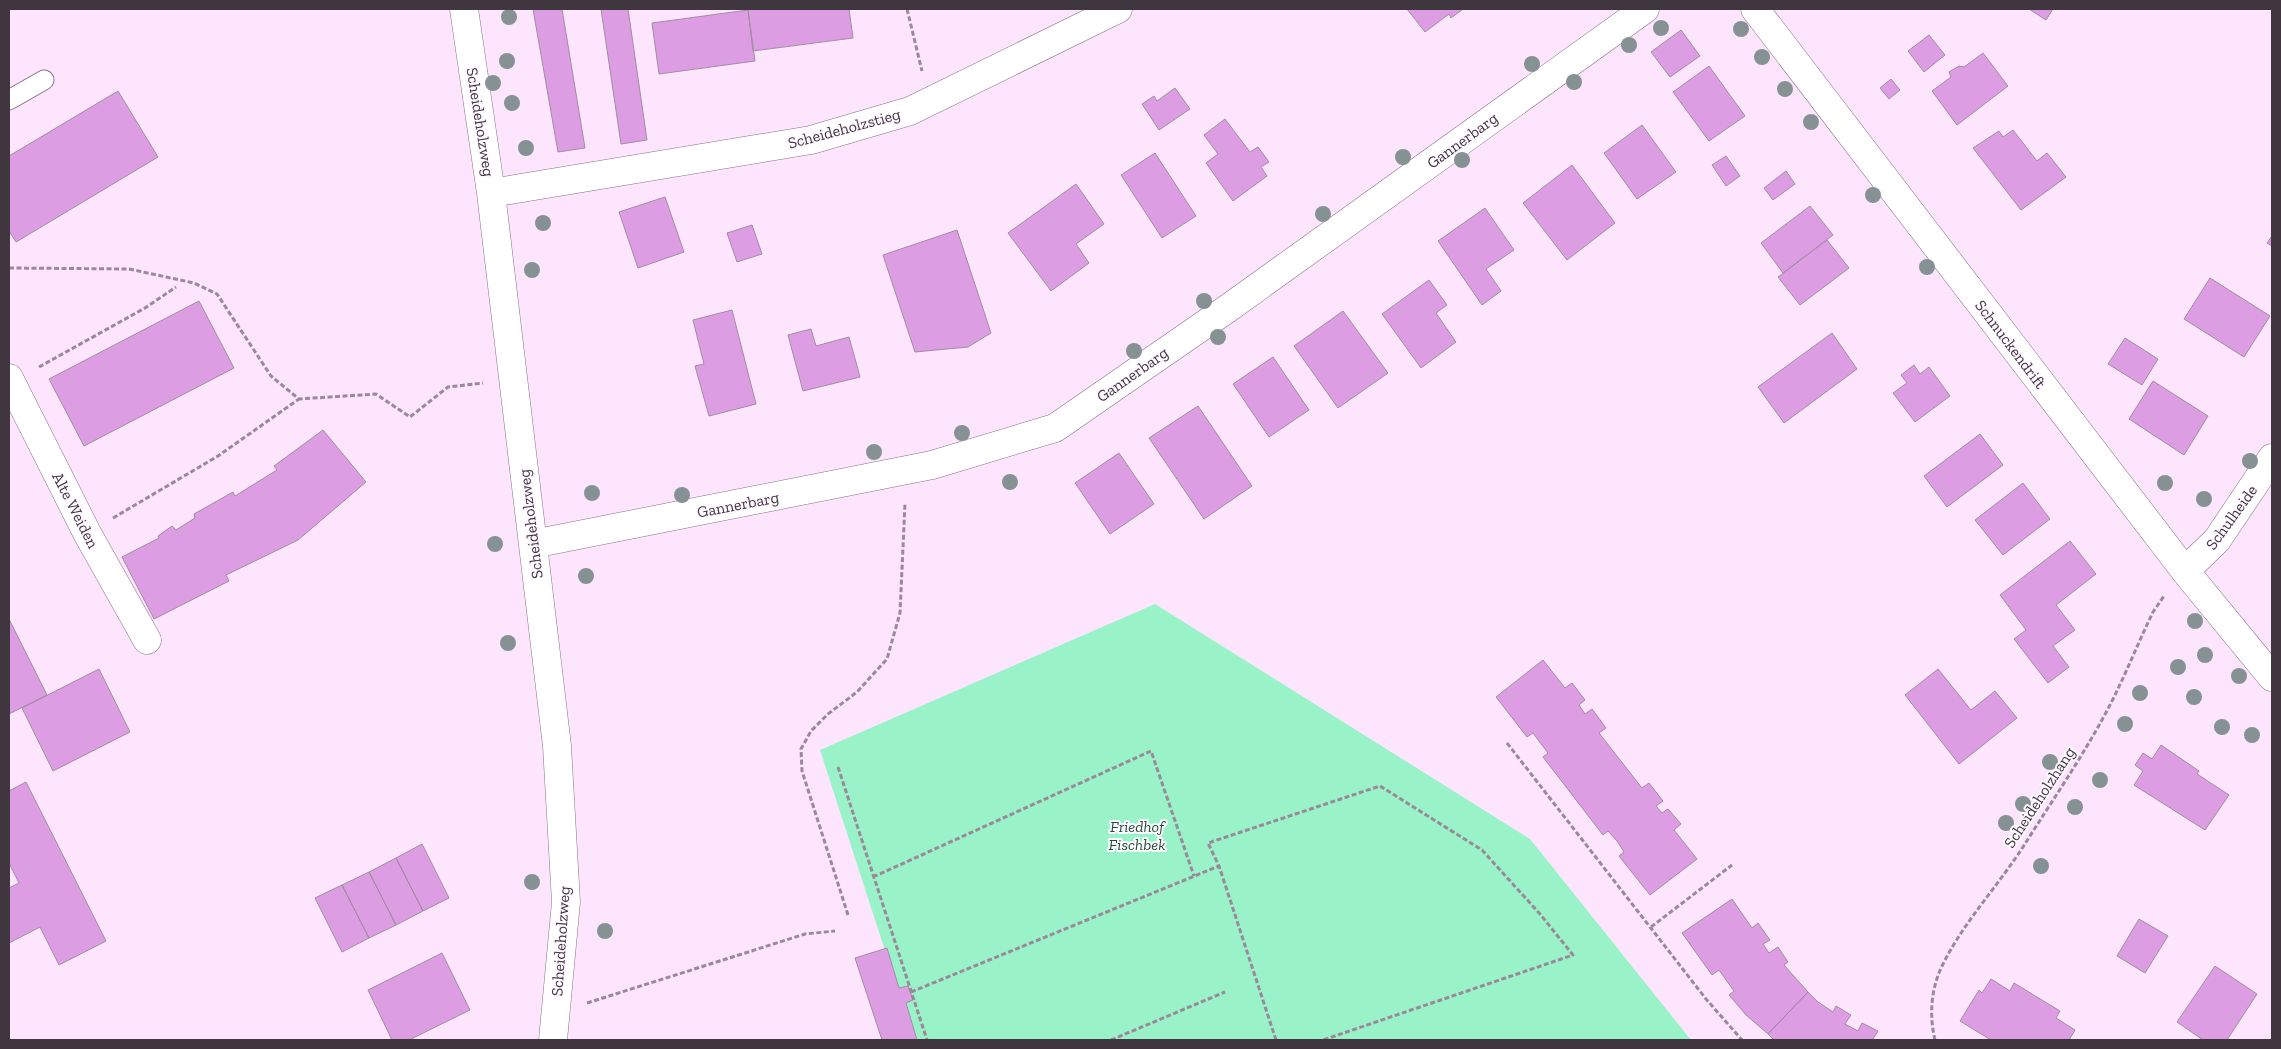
<svg xmlns="http://www.w3.org/2000/svg" width="2281" height="1049" viewBox="0 0 2281 1049" font-family="'Zilla Slab',serif">
<rect width="100%" height="100%" fill="#fde5fe"/>
<path fill="#9af3c8" d="M1155,604L1530,839L1691,1040H914L820,750Z"/>
<path fill="#dd9de2" stroke="#a28ca3" d="M533,9H562L585,148L558,152Z
M601,9H628L647,140L621,144Z
M748,9H849L853,38L753,51Z
M1407,9H1463L1451,18L1449,14L1425,32Z
M2029,9H2053L2046,20Z
M748,10L755,61L659,74L652,23Z
M1681,30L1700,56L1670,77L1651,52Z
M1929,35L1945,55L1924,72L1908,51Z
M1983,53L2008,86L1957,125L1932,91L1951,77L1949,72L1959,66L1964,67Z
M1709,66L1745,116L1709,141L1673,92Z
M1891,79L1900,90L1889,99L1880,88Z
M1175,88L1190,109L1159,130L1142,104L1154,96L1157,101Z
M118,91L158,157L16,242L9,231V156Z
M1225,119L1250,152L1258,147L1269,162L1261,167L1267,176L1233,201L1206,163L1218,154L1204,135Z
M1642,125L1676,172L1637,199L1604,153Z
M2013,130L2037,161L2047,153L2066,177L2021,210L1973,148L1999,131L2003,137Z
M1155,153L1196,216L1162,238L1121,175Z
M1726,156L1740,176L1726,186L1712,165Z
M1572,165L1615,223L1567,260L1523,203Z
M1786,171L1795,184L1773,200L1764,188Z
M1076,184L1104,224L1076,244L1089,263L1051,291L1008,233Z
M665,197L684,252L638,268L619,212Z
M1810,206L1833,235L1783,273L1761,243Z
M1485,208L1514,250L1486,269L1501,291L1482,305L1438,241Z
M752,225L762,254L737,262L727,233Z
M957,230L991,333L968,347L915,352L883,255Z
M2272,236V246L2267,243Z
M1827,240L1849,268L1800,305L1778,277Z
M2210,278L2270,316L2244,357L2184,319Z
M1429,280L1447,305L1436,313L1456,342L1421,368L1382,314Z
M199,301L234,368L84,446L49,379Z
M732,310L756,404L709,416L695,366L704,364L693,320Z
M1343,311L1388,373L1338,408L1294,346Z
M811,329L816,346L849,337L860,377L803,391L788,335Z
M1832,333L1857,369L1784,423L1758,387Z
M2125,338L2158,359L2142,385L2108,364Z
M1273,357L1309,410L1269,437L1233,384Z
M1914,365L1920,374L1929,367L1950,396L1915,422L1893,393L1907,383L1901,375Z
M2153,381L2208,416L2184,455L2129,419Z
M1198,406L1252,486L1204,519L1149,438Z
M323,430L366,482L298,540L226,575L229,581L154,619L122,557L159,538L158,536L172,526L176,530L195,518L194,514L233,492L235,496L277,470L274,466Z
M1980,434L2003,465L1947,507L1924,476Z
M1119,453L1154,504L1110,534L1075,483Z
M2023,483L2050,519L2003,555L1975,520Z
M2070,541L2096,574L2056,605L2075,630L2053,646L2069,667L2048,683L2014,639L2026,630L2000,595Z
M9,619L47,695L9,714Z
M1543,660L1565,688L1572,683L1585,700L1579,705L1585,714L1592,709L1606,728L1599,733L1642,788L1649,783L1663,801L1656,806L1662,813L1668,809L1681,824L1674,830L1697,859L1650,895L1619,856L1624,852L1617,841L1608,831L1603,835L1543,757L1548,753L1533,733L1527,737L1496,697Z
M99,669L130,732L53,771L22,708Z
M1938,669L1971,710L1995,691L2017,718L1959,764L1905,695Z
M2161,745L2199,771L2197,774L2229,795L2205,830L2134,785L2143,771L2135,765L2143,753L2152,759Z
M26,782L106,941L59,965L40,927L9,943V888L19,883L9,863V791Z
M422,844L449,898L423,911L396,858Z
M396,858L423,911L396,925L369,872Z
M369,872L396,925L369,938L342,885Z
M342,885L369,938L342,952L315,898Z
M1732,899L1752,928L1758,923L1770,940L1763,944L1769,953L1778,947L1788,962L1784,965L1808,992L1768,1034L1746,1015L1729,995L1734,991L1719,970L1712,975L1682,933Z
M2139,919L2168,936L2145,973L2117,956Z
M887,948L899,988L908,986L913,1000L906,1003L917,1040H882L855,958Z
M442,953L470,1010L409,1040H392L368,990Z
M2215,966L2257,994L2227,1040H2203L2177,1022Z
M1991,979L2010,991L2014,983L2060,1011L2056,1018L2075,1030L2069,1040H1991L1960,1021L1979,990L1982,993Z
M1808,992L1818,1002L1833,1012L1836,1006L1851,1015L1845,1024L1858,1031L1862,1023L1878,1031L1873,1039L1876,1040H1774L1768,1034Z"/>
<g fill="none" stroke-linecap="round" stroke-linejoin="round">
<g stroke="#867188" stroke-width="21">
<path id="lane" d="M9,100L44,80"/>
</g>
<g stroke="#867188" stroke-width="29">
<path id="street" d="M464,9L491,193L557,746L566,902L553,1040
M1755,9L2185,571L2272,677
M491,193L811,140L910,111L1118,9
M9,378L87,533L147,640
M533,544L932,465L1055,428L1227,309L1645,9
M2185,571L2217,540L2272,458"/>
</g>
<path stroke="#99899a" stroke-width="3" stroke-dasharray="5 2.5" stroke-linecap="butt" d="M907,9L922,71
M9,268L129,269L194,283L217,294L271,376L299,399L376,394L410,417L448,387L483,383
M39,367L145,308L176,287
M113,518L218,456L299,399
M1507,743L1706,999L1742,1040
M838,767L927,1040
M873,877L1151,751L1194,876
M848,915L802,771L801,749L811,731L828,714L857,692L887,659L900,613L905,503
M1651,927L1732,865
M911,992L1219,866
M587,1003L805,934L835,931
M1111,1040L1225,992
M1276,1040L1219,866L1208,843L1380,786L1482,850L1540,914L1573,955L1323,1040
M1935,1040C1929,1015 1931,989 1942,966C1963,923 1997,887 2023,847C2050,804 2079,762 2103,718C2122,684 2136,647 2153,612L2164,596"/>
<use href="#lane" stroke="#fff" stroke-width="19"/>
<use href="#street" stroke="#fff" stroke-width="28"/>
</g>
<g fill="#859192">
<circle cx="509" cy="17" r="8"/>
<circle cx="1661" cy="28" r="8"/>
<circle cx="1741" cy="29" r="8"/>
<circle cx="1629" cy="45" r="8"/>
<circle cx="1762" cy="57" r="8"/>
<circle cx="507" cy="61" r="8"/>
<circle cx="1532" cy="64" r="8"/>
<circle cx="1574" cy="82" r="8"/>
<circle cx="493" cy="83" r="8"/>
<circle cx="1785" cy="89" r="8"/>
<circle cx="512" cy="103" r="8"/>
<circle cx="1811" cy="122" r="8"/>
<circle cx="526" cy="148" r="8"/>
<circle cx="1403" cy="157" r="8"/>
<circle cx="1462" cy="160" r="8"/>
<circle cx="1873" cy="195" r="8"/>
<circle cx="1323" cy="214" r="8"/>
<circle cx="543" cy="223" r="8"/>
<circle cx="1927" cy="267" r="8"/>
<circle cx="532" cy="270" r="8"/>
<circle cx="1204" cy="301" r="8"/>
<circle cx="1218" cy="337" r="8"/>
<circle cx="1134" cy="351" r="8"/>
<circle cx="962" cy="433" r="8"/>
<circle cx="874" cy="452" r="8"/>
<circle cx="2250" cy="461" r="8"/>
<circle cx="1010" cy="482" r="8"/>
<circle cx="2165" cy="483" r="8"/>
<circle cx="592" cy="493" r="8"/>
<circle cx="682" cy="495" r="8"/>
<circle cx="2204" cy="499" r="8"/>
<circle cx="495" cy="544" r="8"/>
<circle cx="586" cy="576" r="8"/>
<circle cx="2195" cy="621" r="8"/>
<circle cx="508" cy="643" r="8"/>
<circle cx="2205" cy="655" r="8"/>
<circle cx="2178" cy="667" r="8"/>
<circle cx="2239" cy="676" r="8"/>
<circle cx="2140" cy="693" r="8"/>
<circle cx="2194" cy="697" r="8"/>
<circle cx="2125" cy="724" r="8"/>
<circle cx="2222" cy="727" r="8"/>
<circle cx="2252" cy="735" r="8"/>
<circle cx="2050" cy="762" r="8"/>
<circle cx="2100" cy="780" r="8"/>
<circle cx="2023" cy="804" r="8"/>
<circle cx="2075" cy="807" r="8"/>
<circle cx="2006" cy="823" r="8"/>
<circle cx="2041" cy="866" r="8"/>
<circle cx="532" cy="882" r="8"/>
<circle cx="605" cy="931" r="8"/>
</g>
<g text-anchor="middle" stroke-width="4" stroke-linejoin="round" paint-order="stroke">
<g font-size="16" fill="#403640" stroke="#fef9fe">
<text transform="translate(481 122) rotate(81)" y="6">Scheideholzweg</text>
<text transform="translate(844 128) rotate(-15)" y="6">Scheideholzstieg</text>
<text transform="translate(1462 140) rotate(-36)" y="6">Gannerbarg</text>
<text transform="translate(2011 344) rotate(53)" y="6">Schnuckendrift</text>
<text transform="translate(1132 374) rotate(-35)" y="6">Gannerbarg</text>
<text transform="translate(738 504) rotate(-11)" y="6">Gannerbarg</text>
<text transform="translate(76 510) rotate(63)" y="6">Alte Weiden</text>
<text transform="translate(2231 517) rotate(-54)" y="6">Schulheide</text>
<text transform="translate(530 524) rotate(-97)" y="6">Scheideholzweg</text>
<text transform="translate(2039 797) rotate(-57)" y="6">Scheideholzhang</text>
<text transform="translate(560 941) rotate(-86)" y="6">Scheideholzweg</text>
</g>
<g font-size="16" font-style="italic" fill="#224d39" stroke="#fef9fe">
<text x="1137" y="832">Friedhof<tspan x="1137" dy="18">Fischbek</tspan></text>
</g>
</g>
<rect width="2281" height="1049" fill="none" stroke="#403640" stroke-width="20"/>
</svg>
